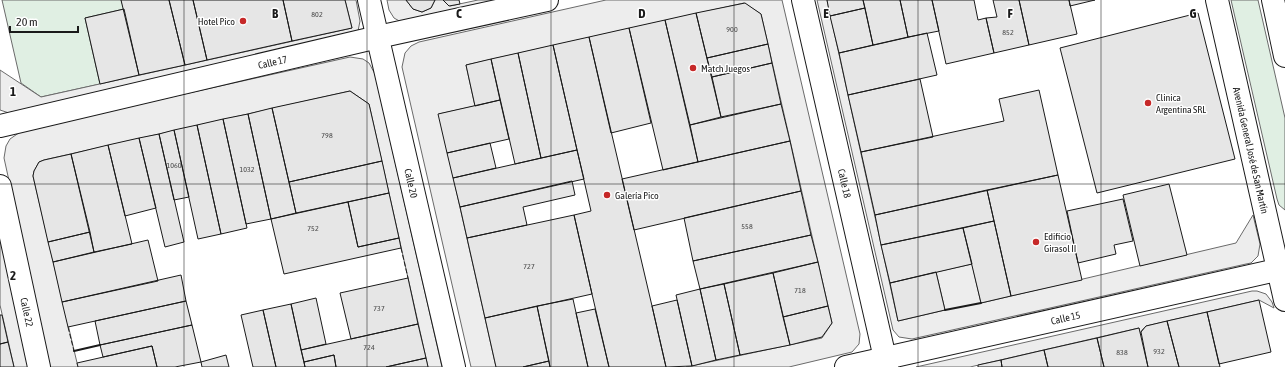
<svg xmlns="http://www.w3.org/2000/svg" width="1285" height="367" viewBox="0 0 1285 367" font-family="'Asap Condensed',sans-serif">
<rect width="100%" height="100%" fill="#fff"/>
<path fill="#e0efe3" stroke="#6a6a6a" d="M2,0H121L124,9L85,18L100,84L41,97L21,83Z
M1231,0H1258L1285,118V210L1279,205L1277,199Z"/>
<path fill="#ededed" stroke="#6a6a6a" d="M345,0H356L360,21L358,31L12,114L0,110V70L41,97L352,28Z
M387,0H406L413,9L422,12L431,8L435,0H443L450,6L478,0H513L403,23L394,18L389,10Z
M606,0H782L860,334L859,344L852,352L789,367H686L822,338L832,323L761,14L744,3L466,65L475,106L439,114L496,367H471L402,67L405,53L411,46L419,42Z
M817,0H827L898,321L945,310L936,272L972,264L981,303L1236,243L1253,215L1260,244L1258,256L1251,263L1246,264L912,339L899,337L893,330Z
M350,57L363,59L369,63L375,74L442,367H428L369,104L350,91L44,160L39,162L34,171L33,176L78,367H50L4,158L6,146L10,139L23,130Z
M0,224L33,367H14L0,305Z
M1252,291H1257L1266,294L1272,302L1274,308L1259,300L1146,326L1142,330L1140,334L1139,328L970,367H916Z"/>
<path fill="#e6e6e6" stroke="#1a1a1a" d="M121,0H169L185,65L139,75Z
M169,0H193L207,60L185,65Z
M193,0H283L292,41L207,60Z
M283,0H345L352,28L292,41Z
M406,0H435L431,8L422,12L413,9Z
M443,0H459L460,4L449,6Z
M827,0H863L865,8L830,16Z
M863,0H900L908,37L873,45Z
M900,0H932L939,31L908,37Z
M932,0H974L978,20L986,18L994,53L946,64Z
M993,0H1019L1029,45L994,53L986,18L997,17Z
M1019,0H1069L1077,34L1029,45Z
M1069,0H1095L1070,6Z
M745,3L761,14L768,44L707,58L696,13Z
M865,8L873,45L839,53L830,16Z
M124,9L139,75L100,84L85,18Z
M696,13L721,117L690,125L665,20Z
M1198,13L1235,159L1097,193L1060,48Z
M665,20L698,162L663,170L629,28Z
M629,28L651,123L611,133L589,37Z
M927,33L937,75L848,95L839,53Z
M589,37L652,306L666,367H609L592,294L574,215L591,211L553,45Z
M768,44L772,63L712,77L707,58Z
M553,45L577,150L541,158L518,53Z
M518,53L541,158L515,164L491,59Z
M491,59L500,100L475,106L466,65Z
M772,63L781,104L721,117L712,77Z
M920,79L933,137L861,152L848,95Z
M1039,90L1058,175L875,215L861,152L1004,121L999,99Z
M350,91L369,104L382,161L289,182L272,108Z
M500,100L509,139L447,153L438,114Z
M781,104L790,141L698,162L690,125Z
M272,108L296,213L271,219L248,114Z
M248,114L271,219L246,224L223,119Z
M223,119L247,228L221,234L197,125Z
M197,125L221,234L198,239L174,130Z
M174,130L189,197L174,200L159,134Z
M159,134L184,242L165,247L139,138Z
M139,138L156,208L125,216L108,145Z
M790,141L801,191L634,230L622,179Z
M490,143L496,168L453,178L447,153Z
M108,145L132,244L94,252L71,154Z
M577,150L584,179L460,207L453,178Z
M71,154L90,232L48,242L33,176L34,171L39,162L44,160Z
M382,161L389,193L296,213L289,182Z
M1058,175L1082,280L1011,296L987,190Z
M572,181L575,195L523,207L527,225L467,238L460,207Z
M1169,184L1187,255L1140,266L1123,195Z
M987,190L994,221L881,245L875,215Z
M801,191L811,235L693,261L684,218Z
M389,193L399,238L358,247L348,202Z
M1123,199L1133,241L1114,245L1116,254L1078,263L1067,211Z
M348,202L358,247L399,238L401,248L284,274L271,219Z
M574,215L592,294L485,318L467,238Z
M994,221L1011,296L981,303L963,228Z
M963,228L972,264L890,283L881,245Z
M90,232L94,252L53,262L48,242Z
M811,235L818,262L700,289L693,261Z
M148,240L158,281L62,302L53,262Z
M818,262L828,306L783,317L773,273Z
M936,272L945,310L898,321L890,283Z
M773,273L790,345L740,355L724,284Z
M181,275L186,301L68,327L62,302Z
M408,278L418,324L351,339L340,293Z
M724,284L740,355L716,360L700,289Z
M700,289L716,360L692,366L676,295Z
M316,298L326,344L301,350L291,304Z
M573,299L588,367H550L537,306Z
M677,300L692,366L666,367L652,306Z
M1259,300L1271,352L1219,364L1207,312Z
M186,301L192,325L100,345L95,321Z
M291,304L305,367H276L263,310Z
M537,306L549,361L523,367H496L485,318Z
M828,306L832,323L822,337L790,345L783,317Z
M595,309L609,367H588L576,313Z
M263,310L276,367H253L241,315Z
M1207,312L1220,367H1179L1167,321Z
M0,315H2L8,342L0,344Z
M1167,321L1179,367H1148L1141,332L1146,326Z
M418,324L426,358L386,367H336L334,355L304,362L301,350Z
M192,325L201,362L175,367H157L152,346L103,357L100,345Z
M1139,328L1148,367H1104L1097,338Z
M1097,338L1104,367H1048L1044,350Z
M8,342L14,367H0V344Z
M152,346L157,367H78L77,363Z
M1044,350L1048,367H1002L1001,360Z
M226,355L229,367H202L201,362Z
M334,355L336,367H305L304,362Z
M426,358L428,367H386Z
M1001,360L1002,367H978V365Z
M549,361L550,367H523Z"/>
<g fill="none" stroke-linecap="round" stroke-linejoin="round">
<g stroke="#1a1a1a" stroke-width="24">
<g id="minor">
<path id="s1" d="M369,0L454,367"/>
<path id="s2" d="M803,0L887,367"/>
<path id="s3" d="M0,126L378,37L547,0"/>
<path id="s4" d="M0,186L39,367"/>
<path id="s5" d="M846,367L1285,268"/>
</g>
</g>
<g stroke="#1a1a1a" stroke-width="24">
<g id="major">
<path id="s6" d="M1217,0L1285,300"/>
<path d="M1273,0L1285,56"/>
</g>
</g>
<use href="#minor" stroke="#fff" stroke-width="22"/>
<use href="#major" stroke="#fff" stroke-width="22"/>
<path stroke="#1a1a1a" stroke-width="1" stroke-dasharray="5 2" stroke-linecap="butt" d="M401,248L408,278
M68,327L74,351"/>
<path stroke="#1a1a1a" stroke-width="2" d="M945,310L981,303
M74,351L100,345"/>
</g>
<path fill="none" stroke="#1a1a1a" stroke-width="1" stroke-opacity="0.55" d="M184,0V367M367,0V367M551,0V367M734,0V367M918,0V367M1101,0V367M0,184H1285"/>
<g fill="#c62828" stroke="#fff" stroke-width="1.5">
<circle cx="243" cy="21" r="4"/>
<circle cx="693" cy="68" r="4"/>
<circle cx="1148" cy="103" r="4"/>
<circle cx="607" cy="195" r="4"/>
<circle cx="1036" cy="242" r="4"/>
</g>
<g text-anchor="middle" stroke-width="3" stroke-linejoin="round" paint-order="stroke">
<g font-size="8" fill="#4d4d4d">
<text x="317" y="17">802</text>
<text x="732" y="32">900</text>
<text x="1008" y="35">852</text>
<text x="327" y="138">798</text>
<text x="174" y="168">1060</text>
<text x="247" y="172">1032</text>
<text x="747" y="229">558</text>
<text x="313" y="231">752</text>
<text x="529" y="269">727</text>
<text x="800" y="293">718</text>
<text x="379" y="311">737</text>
<text x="369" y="350">724</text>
<text x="1159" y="354">932</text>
<text x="1122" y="355">838</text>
</g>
<g font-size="10" fill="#1a1a1a" stroke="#fff" text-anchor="start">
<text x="235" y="25" text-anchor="end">Hotel Pico</text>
<text x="701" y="72">Match Juegos</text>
<text x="1156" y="101">Clinica<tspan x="1156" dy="12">Argentina SRL</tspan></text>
<text x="615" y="199">Galería Pico</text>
<text x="1044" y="240">Edificio<tspan x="1044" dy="12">Girasol II</tspan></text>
</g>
<g font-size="10" fill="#1a1a1a" stroke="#fff">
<text dy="4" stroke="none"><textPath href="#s3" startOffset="280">Calle 17</textPath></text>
<text dy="4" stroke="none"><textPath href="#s6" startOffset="154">Avenida General José de San Martín</textPath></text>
<text dy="4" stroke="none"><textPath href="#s1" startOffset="188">Calle 20</textPath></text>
<text dy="4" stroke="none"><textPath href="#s2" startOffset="188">Calle 18</textPath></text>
<text dy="4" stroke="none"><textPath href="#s4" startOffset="129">Calle 22</textPath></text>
<text dy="4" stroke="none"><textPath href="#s5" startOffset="225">Calle 15</textPath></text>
</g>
</g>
<g font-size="13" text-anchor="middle" font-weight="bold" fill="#1a1a1a" stroke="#fff" stroke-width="3" stroke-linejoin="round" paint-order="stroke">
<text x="275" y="18">B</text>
<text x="459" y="18">C</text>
<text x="642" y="18">D</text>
<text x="826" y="18">E</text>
<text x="1010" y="18">F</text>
<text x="1193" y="18">G</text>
<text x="13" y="96">1</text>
<text x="13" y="280">2</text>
</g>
<path d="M10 26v6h68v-6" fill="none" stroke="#1a1a1a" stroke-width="2"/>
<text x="16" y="26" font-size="12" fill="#1a1a1a" stroke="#ffffff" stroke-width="3" paint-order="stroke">20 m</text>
</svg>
